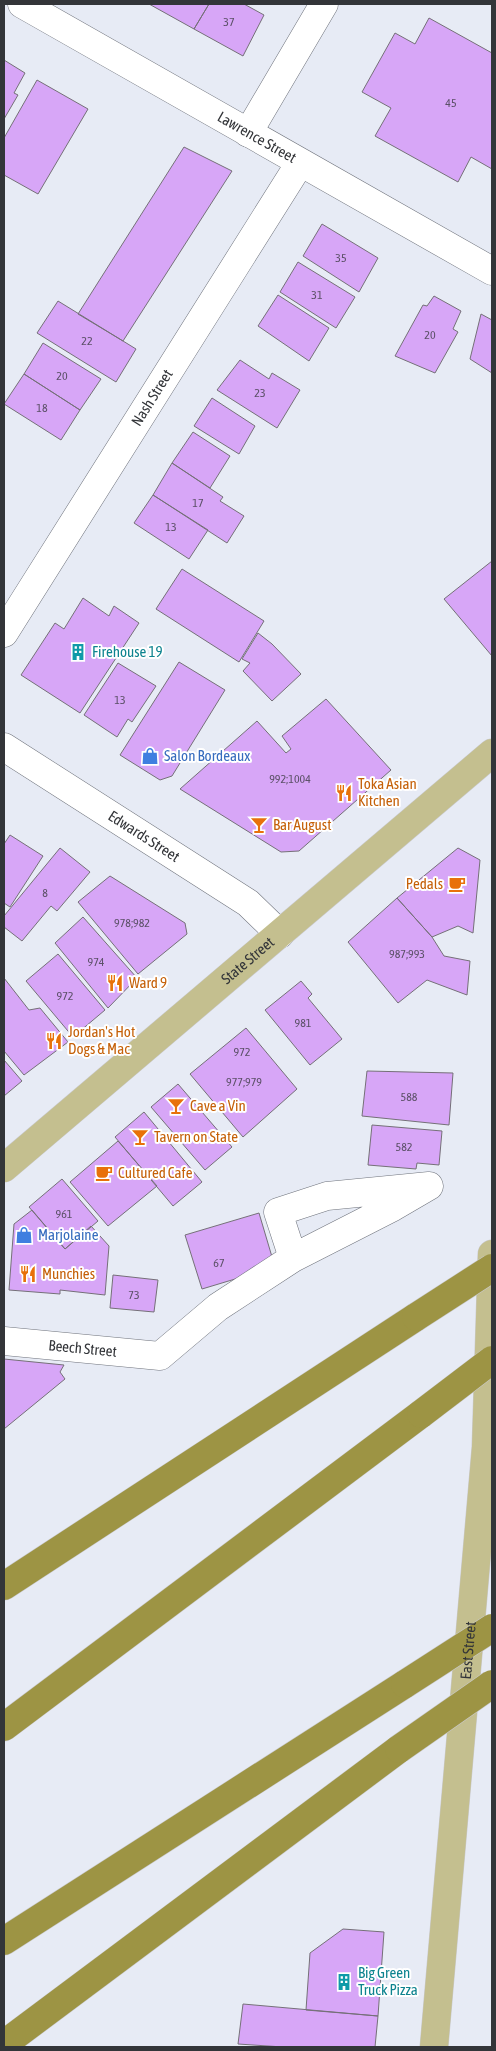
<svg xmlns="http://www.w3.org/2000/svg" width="496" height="2051" viewBox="0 0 496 2051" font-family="'Asap Condensed',sans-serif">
<rect width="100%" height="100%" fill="#e7ebf5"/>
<path fill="#d7a6f7" stroke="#757078" d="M149,4H209L194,29Z
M209,4H244L264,15L243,56L194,29Z
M429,18L492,53V169L471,157L458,182L375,136L391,108L362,92L395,33L415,44Z
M4,60L25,73L14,93L18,95L4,119Z
M37,80L88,109L38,194L4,175V138Z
M184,147L232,171L123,341L78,314Z
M322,224L378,258L359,292L303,256Z
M298,262L355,297L336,328L280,292Z
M278,295L329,328L309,361L258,326Z
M434,296L461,311L453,329L458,332L435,373L395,356L423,305L427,306Z
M58,301L136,349L116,382L37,333Z
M481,314L492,320V373L470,359Z
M43,343L101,379L80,410L24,374Z
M240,360L269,379L272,373L300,390L277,428L217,390Z
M24,374L80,410L61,440L4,404Z
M212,398L255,426L239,454L194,426Z
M193,432L230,456L210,488L172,463Z
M172,463L223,497L220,501L244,516L227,543L153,495Z
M153,495L208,530L189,559L134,523Z
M492,561V656L444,599Z
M182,569L264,621L239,662L156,609Z
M83,598L109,616L114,606L139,623L80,713L21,675L55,623L64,629Z
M258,633L272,644L301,674L272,701L243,671L250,663L242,659Z
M179,662L225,690L172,776L160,780L120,755Z
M118,663L156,686L132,722L128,719L117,737L84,715Z
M326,699L391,770L299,851L281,852L180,789L257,721L286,753L291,749L282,736Z
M10,835L43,856L10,907L4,903V844Z
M60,848L90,872L57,911L51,906L22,941L4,927V916Z
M458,848L480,860L473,933L458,926L432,937L397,898Z
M110,876L185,923L187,934L138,974L78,902Z
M397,898L432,937L444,956L470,961L467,995L427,980L398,1003L348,942Z
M83,917L137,978L108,1008L55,943Z
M58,954L105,1010L73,1037L26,981Z
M4,978L29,1010L40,1008L68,1042L24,1075L4,1051Z
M301,981L312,994L308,998L342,1039L310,1065L265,1010Z
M246,1028L297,1089L243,1137L190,1074Z
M4,1060L22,1081L4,1096Z
M367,1071L453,1073L449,1125L362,1116Z
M178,1084L232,1147L205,1170L151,1107Z
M144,1112L202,1182L173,1206L115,1137Z
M372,1125L442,1131L439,1165L417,1163L416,1169L368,1165Z
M118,1141L157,1186L108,1226L70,1182Z
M62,1179L98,1221L65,1249L29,1207Z
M32,1210L65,1249L91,1226L109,1246L105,1295L60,1290V1294L9,1290L14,1224Z
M259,1213L275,1267L202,1289L185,1235Z
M113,1275L158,1280L154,1312L110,1308Z
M4,1359L64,1365L60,1372L65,1379L4,1429Z
M343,1929L384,1932L378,2016L306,2010L310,1953Z
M243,2004L378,2016L375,2047H283L238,2044Z"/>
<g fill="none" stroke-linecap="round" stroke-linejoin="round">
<g stroke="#6f737c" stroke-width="29">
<g id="minor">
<path id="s1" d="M22,4L492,271"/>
<path d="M248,133L324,4"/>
<path id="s2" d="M4,633L300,163"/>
<path id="s3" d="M4,747L248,903L280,934"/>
<path id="s4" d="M4,1341L160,1356L218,1307L293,1258L393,1207L429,1186L327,1196L278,1212L293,1258"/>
</g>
</g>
<g stroke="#cacacc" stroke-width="29">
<g id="major">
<path id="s5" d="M4,1168L492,753"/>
<path id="s6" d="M434,2047L486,1447L492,1254"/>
</g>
</g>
<g stroke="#cacacc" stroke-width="29">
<path id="highway" d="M4,1586L416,1317
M4,1727L421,1414
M4,1941L405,1684
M4,2044L399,1749"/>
</g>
<use href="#minor" stroke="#fff" stroke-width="28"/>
<use href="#major" stroke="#c4bf8f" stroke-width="28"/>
<use href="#highway" stroke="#9d9444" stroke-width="28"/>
<g stroke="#cacacc" stroke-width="29" stroke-linecap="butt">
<path id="highway-bridge" d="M416,1317L492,1268
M421,1414L492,1360
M405,1684L492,1628
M399,1749L492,1684"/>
</g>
<use href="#highway-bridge" stroke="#9d9444" stroke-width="28"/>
</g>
<defs>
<g id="building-bare" transform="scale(1.35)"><path d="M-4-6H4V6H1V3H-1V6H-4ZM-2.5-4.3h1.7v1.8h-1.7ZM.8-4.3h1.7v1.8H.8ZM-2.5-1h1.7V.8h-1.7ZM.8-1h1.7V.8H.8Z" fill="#0f9aa8" stroke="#fff" stroke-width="2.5" paint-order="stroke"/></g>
<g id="shop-bare" transform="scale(1.35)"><path d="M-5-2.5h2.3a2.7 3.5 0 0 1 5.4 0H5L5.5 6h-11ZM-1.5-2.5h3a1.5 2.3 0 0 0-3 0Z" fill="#3f7fe0" stroke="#fff" stroke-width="2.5" paint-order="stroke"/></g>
<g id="restaurant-bare" transform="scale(1.35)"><path d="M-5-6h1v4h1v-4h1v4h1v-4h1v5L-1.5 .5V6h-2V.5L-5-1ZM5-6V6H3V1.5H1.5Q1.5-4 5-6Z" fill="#e8710a" stroke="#fff" stroke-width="2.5" paint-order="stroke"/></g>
<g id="bar-bare" transform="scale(1.35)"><path d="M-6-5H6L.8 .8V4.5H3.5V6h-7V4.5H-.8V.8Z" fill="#e8710a" stroke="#fff" stroke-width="2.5" paint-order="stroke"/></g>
<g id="cafe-bare" transform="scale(1.35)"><path d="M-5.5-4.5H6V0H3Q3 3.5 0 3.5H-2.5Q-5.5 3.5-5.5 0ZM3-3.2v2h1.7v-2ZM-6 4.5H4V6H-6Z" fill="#e8710a" stroke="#fff" stroke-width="2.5" paint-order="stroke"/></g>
</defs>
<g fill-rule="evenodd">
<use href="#building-bare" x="78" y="652"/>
<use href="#shop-bare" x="150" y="756"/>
<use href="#restaurant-bare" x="344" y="793"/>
<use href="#bar-bare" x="259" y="825"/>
<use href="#cafe-bare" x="457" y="884"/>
<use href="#restaurant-bare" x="115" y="983"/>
<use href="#restaurant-bare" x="54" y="1041"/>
<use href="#bar-bare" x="176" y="1106"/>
<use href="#bar-bare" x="140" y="1137"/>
<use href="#cafe-bare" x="104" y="1173"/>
<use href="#shop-bare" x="24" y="1235"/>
<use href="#restaurant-bare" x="28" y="1274"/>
<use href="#building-bare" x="344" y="1982"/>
</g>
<g text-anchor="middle" stroke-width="4" stroke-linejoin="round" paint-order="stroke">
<g font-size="12" fill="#5c5168">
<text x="229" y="26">37</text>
<text x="451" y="107">45</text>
<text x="341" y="262">35</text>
<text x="317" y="299">31</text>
<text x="430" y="339">20</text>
<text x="87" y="345">22</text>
<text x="62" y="380">20</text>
<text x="260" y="397">23</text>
<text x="42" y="412">18</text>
<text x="198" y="507">17</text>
<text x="171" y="531">13</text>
<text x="120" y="704">13</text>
<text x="290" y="783">992;1004</text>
<text x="45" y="897">8</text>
<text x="132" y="927">978;982</text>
<text x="407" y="958">987;993</text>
<text x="96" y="966">974</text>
<text x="65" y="1000">972</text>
<text x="303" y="1027">981</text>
<text x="242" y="1056">972</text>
<text x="244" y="1086">977;979</text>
<text x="409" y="1101">588</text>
<text x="404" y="1151">582</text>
<text x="64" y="1218">961</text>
<text x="219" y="1267">67</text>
<text x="134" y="1299">73</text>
</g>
<g font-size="15" fill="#333539" stroke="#fff">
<text dy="5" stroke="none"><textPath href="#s1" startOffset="270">Lawrence Street</textPath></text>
<text dy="5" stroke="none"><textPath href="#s2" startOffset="278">Nash Street</textPath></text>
<text dy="5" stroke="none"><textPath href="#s3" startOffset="166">Edwards Street</textPath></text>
<text dy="5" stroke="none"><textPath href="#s5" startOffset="320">State Street</textPath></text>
<text dy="5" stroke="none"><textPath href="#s4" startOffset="79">Beech Street</textPath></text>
<text dy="5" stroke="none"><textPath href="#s6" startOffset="398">East Street</textPath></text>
</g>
<g font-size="15" fill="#0d838f" stroke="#fff" text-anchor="start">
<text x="92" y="657">Firehouse 19</text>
<text x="358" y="1978">Big Green<tspan x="358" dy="17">Truck Pizza</tspan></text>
</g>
<g font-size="15" fill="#366cbe" stroke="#fff" text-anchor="start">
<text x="164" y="761">Salon Bordeaux</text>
<text x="38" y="1240">Marjolaine</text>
</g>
<g font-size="15" fill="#c56008" stroke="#fff" text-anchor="start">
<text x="358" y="789">Toka Asian<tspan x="358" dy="17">Kitchen</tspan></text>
<text x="273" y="830">Bar August</text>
<text x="443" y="889" text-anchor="end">Pedals</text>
<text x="129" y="988">Ward 9</text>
<text x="68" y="1037">Jordan's Hot<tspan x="68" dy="17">Dogs &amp; Mac</tspan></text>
<text x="190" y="1111">Cave a Vin</text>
<text x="154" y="1142">Tavern on State</text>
<text x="118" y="1178">Cultured Cafe</text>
<text x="42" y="1279">Munchies</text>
</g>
</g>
<rect width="496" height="2051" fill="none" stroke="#333539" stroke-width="10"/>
</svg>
